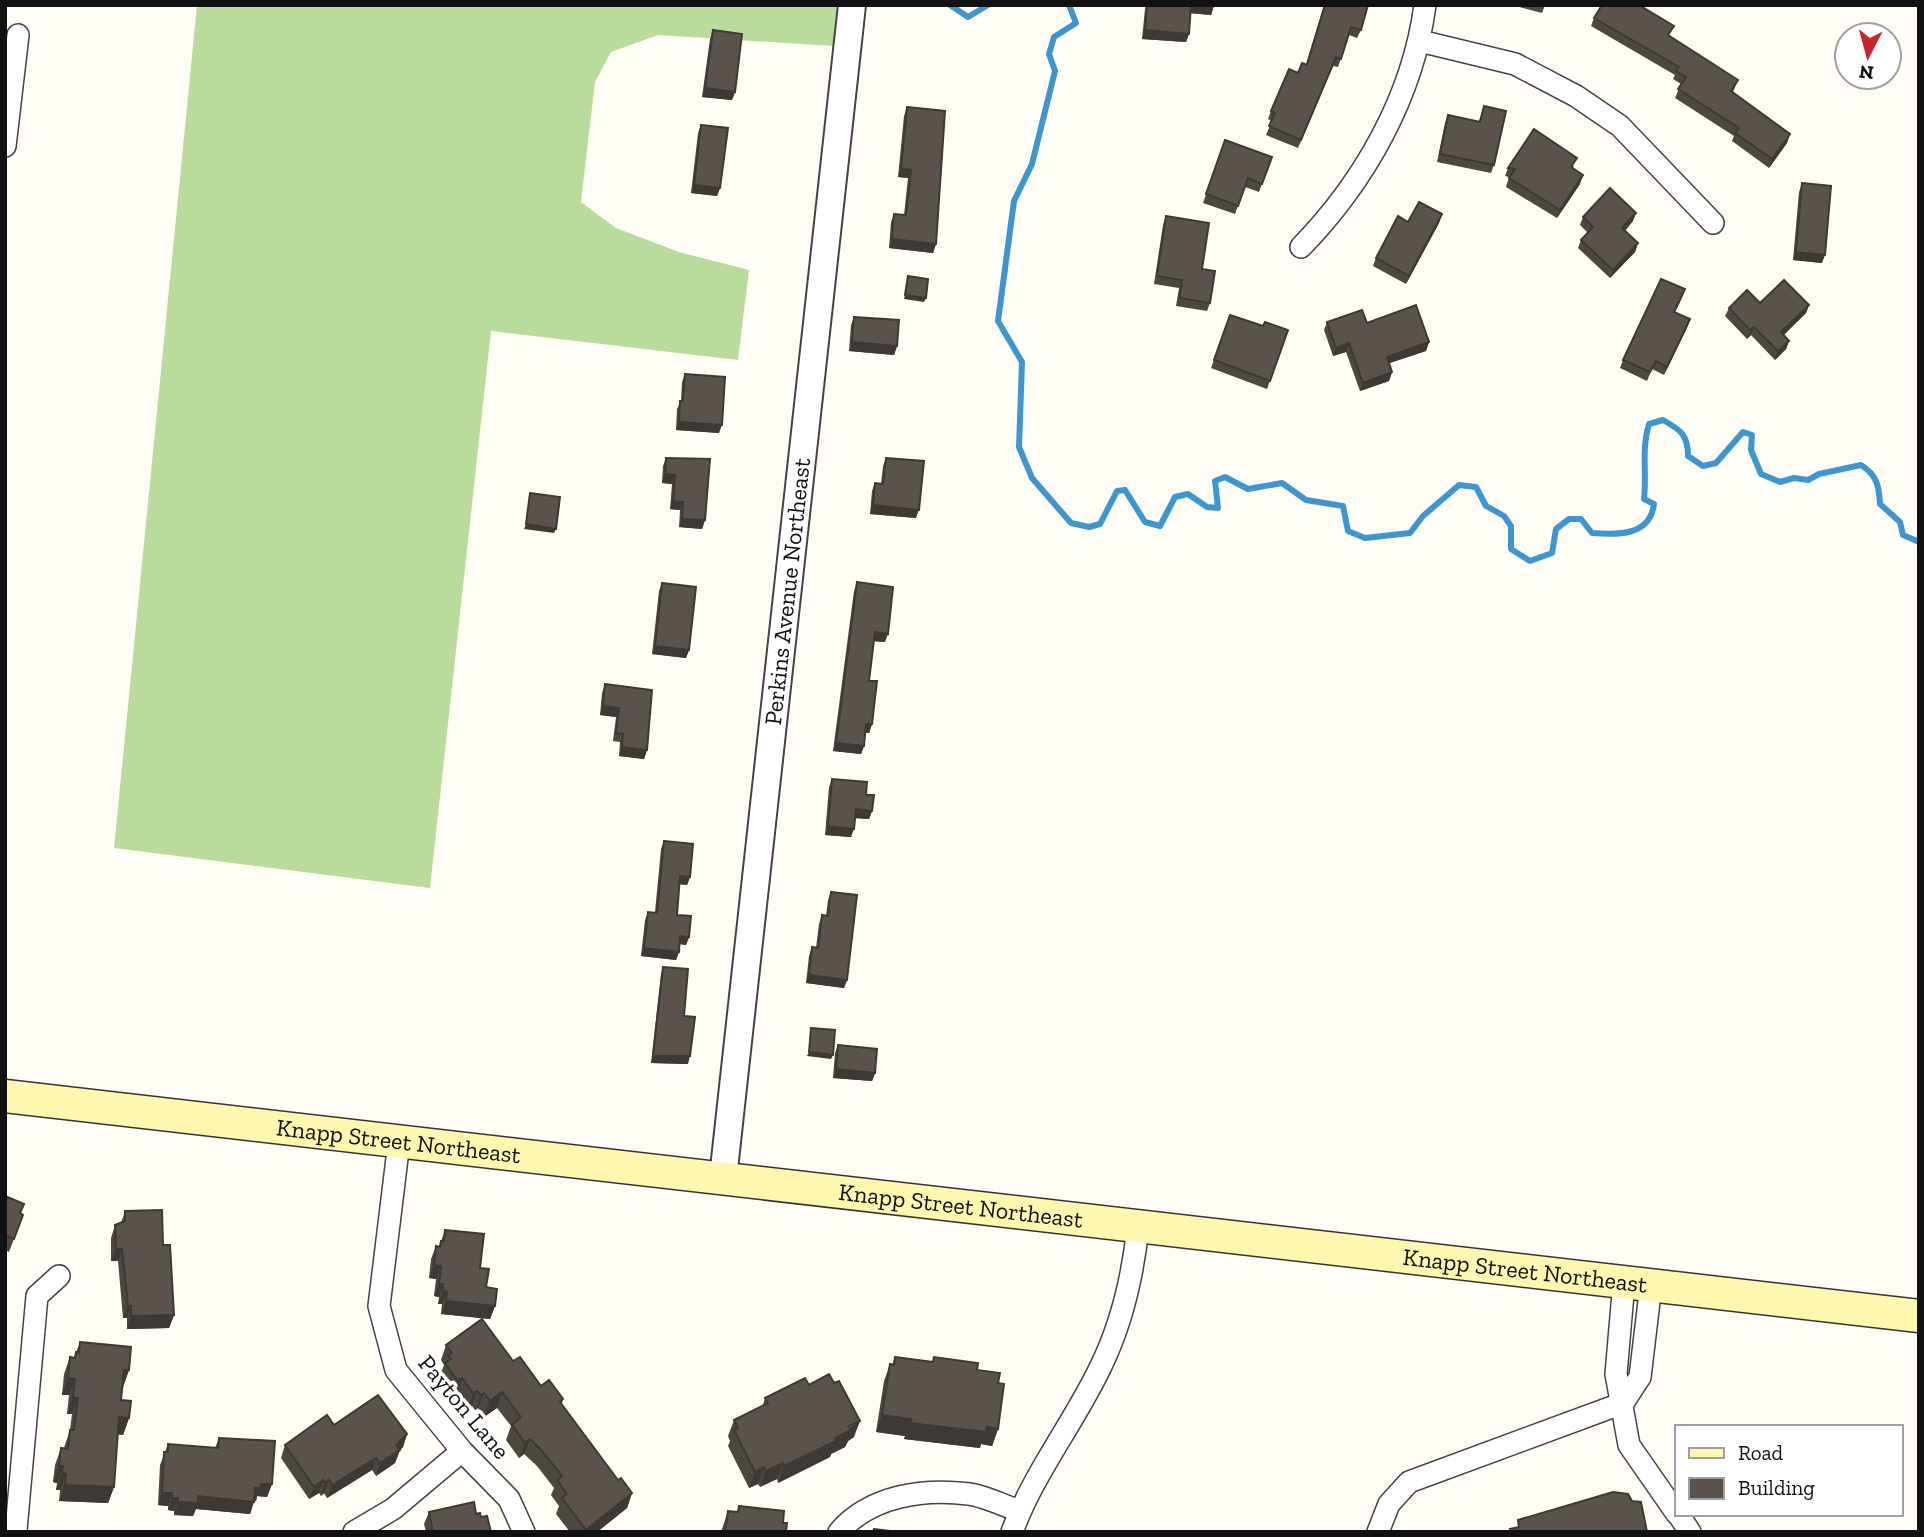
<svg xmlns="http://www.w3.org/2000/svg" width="1924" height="1537" viewBox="0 0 1924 1537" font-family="'Zilla Slab',serif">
<rect width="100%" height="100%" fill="#fffdf5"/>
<path fill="#b9dc9c" d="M197,5H837L834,46L658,35L611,52L595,82L581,202L616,228L679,252L749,270L738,360L491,331L430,888L114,848Z"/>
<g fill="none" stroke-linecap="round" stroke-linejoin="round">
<path stroke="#3f96cf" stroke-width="6" d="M950,5L968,17L988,5
M1069,5L1076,23L1054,37L1049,54L1055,71L1032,164L1014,201L998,321L1022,362L1019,447L1032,478L1071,523L1089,527L1100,524L1117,491L1125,490L1145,522L1160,526L1175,497L1188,494L1207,507L1218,508L1215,481L1225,477L1248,489L1282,483L1306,500L1343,506L1348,531L1365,538L1410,533L1423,516L1459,485L1476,487L1486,506L1504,516L1511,526V549L1530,561L1552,553L1556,529L1569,519H1581L1592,533C1618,535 1650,536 1654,504L1644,499C1647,473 1641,449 1649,424L1663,420C1681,430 1688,435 1688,456L1703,466L1716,463L1743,432L1752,435L1751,450L1761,474L1780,482L1794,478L1808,480L1819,474L1861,465C1877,475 1879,486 1880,504L1900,522L1903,535L1919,542"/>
<g stroke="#444" stroke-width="24">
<path id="minor" d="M1420,41L1515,64L1576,96L1620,126L1713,223
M5,146L18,35
M1301,247C1365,181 1413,96 1425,5
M399,1142L379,1306L396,1370L462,1451L509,1499L524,1532
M1624,1282L1616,1374L1629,1445L1677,1514
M1623,1403L1640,1377L1651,1285
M1678,1514L1690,1532
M16,1530L37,1296L59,1276
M354,1532L393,1509L462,1451
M839,1532C870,1496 923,1488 969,1494C985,1496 1004,1506 1020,1511
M1012,1532C1034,1472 1074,1423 1101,1366C1122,1323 1133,1274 1138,1227
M1378,1532L1389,1504L1409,1482L1623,1403"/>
</g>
<g stroke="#444" stroke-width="30">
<g id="tertiary">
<path id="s1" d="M723,1178L852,5"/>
</g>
</g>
<g stroke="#333" stroke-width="35">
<g id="secondary">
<path id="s2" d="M5,1096L1919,1316"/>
</g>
</g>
<use href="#minor" stroke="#fff" stroke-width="21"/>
<use href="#tertiary" stroke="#fff" stroke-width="26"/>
<use href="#secondary" stroke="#fff6b0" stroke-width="32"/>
</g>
<path fill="#4d4742" d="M1146,5H1214L1211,15L1191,13L1189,34L1186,42L1142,39L1145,9Z
M1324,5L1361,30L1357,38L1349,35L1338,67L1333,66L1298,148L1266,135L1272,121L1268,119L1271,111L1298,73L1306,64Z
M1511,5H1545L1542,13Z
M1594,18L1669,36L1738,80L1733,92L1790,134L1787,143L1769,168L1732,141L1734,136L1675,98L1681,84L1673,79L1675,75L1591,26Z
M713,30L735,92L732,100L702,97L710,39Z
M1484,106L1494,165L1491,173L1437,162L1445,123L1448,115L1479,121Z
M907,107L936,244L933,253L889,248L891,222L894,214L904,215L908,178L898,177L904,116Z
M701,125L720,188L717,196L691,193L698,133Z
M1225,140L1272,157L1259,192L1245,187L1235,214L1203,203Z
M1574,166L1573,168L1580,184L1557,218L1506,187L1509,177L1505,176L1508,168Z
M1802,183L1822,263L1793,260L1799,192Z
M1442,214L1439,223L1406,284L1373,266L1376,258L1408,222Z
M1166,216L1202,269L1210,303L1207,311L1176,306L1179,288L1154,284L1163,225Z
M1583,217L1633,221L1625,231L1638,243L1635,252L1610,278L1578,248L1581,240L1588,233L1580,225Z
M1682,298L1675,312L1690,319L1664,375L1652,369L1647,381L1620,368L1623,360Z
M1760,303L1809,305L1806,313L1784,335L1789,341L1786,349L1775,360L1751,335L1747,339L1725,316L1729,308Z
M1230,315L1263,326L1288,330L1267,389L1211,368Z
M854,317L897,346L894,355L849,351L851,325Z
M1327,322L1367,323L1429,342L1426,351L1389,363L1392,372L1389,381L1360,391L1346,352L1333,356L1324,330Z
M685,374L719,433L676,430L677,409L681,401L682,382Z
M666,458L705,520L702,529L679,527L680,510L670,509L672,484L662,483L663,466Z
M886,458L916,518L870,514L872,491L875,483L881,484L883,466Z
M857,582L885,642L873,641L869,681L872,724L869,733H865L864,746L861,754L833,751L854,591Z
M662,583L689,650L686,658L652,654L659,591Z
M605,684L647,750L644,759L619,756L620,742L613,741L616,717L600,715L602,693Z
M832,779L866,795L872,811L869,819L855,818L851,837L825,835L829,787Z
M664,841L690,877L687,885L679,884L677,915L689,937L686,945L680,944L679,952L676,960L641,956L645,920L648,912H655L661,849Z
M831,892L847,980L844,988L806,983L809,956L812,947L816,948L819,924L822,915L826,916L828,900Z
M663,967L684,1016L688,1064L651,1063L661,974Z
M838,1045L875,1073L872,1081L833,1078L835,1053Z
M5,1196L20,1214L23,1215L9,1252L5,1250Z
M125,1211L163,1245L174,1315L169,1328L127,1329V1318H123L118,1261H111V1238L115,1225L121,1223Z
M445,1230L480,1268L486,1287L495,1306L490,1319L441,1314L442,1304H438L439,1297L434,1296L436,1279L429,1278L431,1259L436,1246L439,1247Z
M80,1342L129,1370L123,1387L121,1400L129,1418L123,1435L118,1434L114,1487L108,1503L59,1501L60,1490H56L57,1483L53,1482L55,1465L61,1448H64L70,1430L72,1414H67L69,1395H62L64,1374L70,1357L74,1358Z
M446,1345L513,1361L541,1386L563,1399L562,1404L618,1480L632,1493L627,1508L597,1532H570L556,1514L559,1506L551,1495L554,1488L537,1466L524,1454L519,1458L506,1440L511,1426L497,1408L484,1417L478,1408L475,1410L472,1406L468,1408L457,1393L453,1396L439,1378L444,1365L441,1360Z
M895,1357L932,1362L934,1357L977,1370L998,1383V1429L992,1446L981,1444L980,1448L904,1439L905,1436L876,1432L884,1381L890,1364L892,1365Z
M809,1385L854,1437L848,1441L845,1447L831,1454L830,1457L778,1483L777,1479L760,1487L758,1484L749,1488L728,1446L730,1441L728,1436L734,1420L763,1405L765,1398Z
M334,1425L407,1434L403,1447L400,1450L395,1463L376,1476L372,1470L327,1498L324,1493L321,1496L319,1493L309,1499L281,1458L285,1445Z
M219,1438L272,1484L267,1497L257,1496L256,1501H254L250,1514L196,1509L193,1516L174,1515V1511L168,1510V1506L158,1505L160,1465L168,1444L215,1448Z
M739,1506L783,1523L786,1532H721L728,1511L737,1512Z
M429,1512L476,1514L481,1517L491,1532H426L424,1524Z"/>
<path fill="#3f3936" d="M1191,5H1202L1214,6L1211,15L1188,13Z
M1145,30L1189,34L1186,42L1142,39Z
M705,88L735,92L732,100L702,97Z
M1790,134L1787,143L1769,168L1772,159Z
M901,169L911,170L908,178L898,177Z
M1583,175L1580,184L1557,218L1560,210Z
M694,185L720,188L717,196L691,193Z
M1636,213L1633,221L1619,237L1622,228Z
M1442,214L1439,223L1406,284L1409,276Z
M892,239L936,244L933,253L889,248Z
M1638,243L1635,252L1610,278L1613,270Z
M1796,252L1825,255L1822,263L1793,260Z
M905,295L926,298L924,302L904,299Z
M1809,305L1806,313L1778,340L1781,332Z
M1690,319L1687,328L1664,375L1667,367Z
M1754,327L1751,335L1747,339L1750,330Z
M1789,341L1786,349L1775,360L1778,351Z
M852,342L897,346L894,355L849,351Z
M1429,342L1426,351L1384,365L1387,357Z
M1349,343L1346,352L1333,356L1336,348Z
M1392,372L1389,381L1360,391L1363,383Z
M679,422L722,425L719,433L676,430Z
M665,474L675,475L672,484L662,483Z
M673,501L683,502L680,510L670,509Z
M873,505L919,510L916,518L870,514Z
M682,519L705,520L702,529L679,527Z
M526,524L556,529L554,533L524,529Z
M875,632L888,634L885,642L871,641Z
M655,646L689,650L686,658L652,654Z
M603,706L619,708L616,717L600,715Z
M866,724H872L869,733L863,732Z
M836,743L864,746L861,754L833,751Z
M622,747L647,750L644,759L619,756Z
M856,809L872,811L869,819L853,818Z
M828,826L854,829L851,837L825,835Z
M680,876L690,877L687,885L677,884Z
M680,936L689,937L686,945L678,944Z
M644,948L679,952L676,960L641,956Z
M809,975L847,980L844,988L806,983Z
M809,1052L833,1055L831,1059L807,1056Z
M653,1056H690L688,1064L651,1063Z
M836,1069L875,1073L872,1081L833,1078Z
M116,1249H122L118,1261H111Z
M434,1265L441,1266L436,1279L429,1278Z
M439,1284H443L439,1297L434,1296Z
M443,1291L447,1292L442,1304H438Z
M446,1301L495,1306L490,1319L441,1314Z
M128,1306H131L127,1318H123Z
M174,1315L169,1328L127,1329L131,1316Z
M124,1370H129L123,1387Z
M68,1378L75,1379L69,1395H62Z
M462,1378L457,1393L453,1396L458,1381Z
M477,1391L472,1406L468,1408L473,1393Z
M502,1392L497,1408L484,1417L490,1401Z
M484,1393L478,1408L475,1410L481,1395Z
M73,1397L78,1398L72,1414H67Z
M882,1415L911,1419L905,1436L876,1432Z
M119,1417L129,1418L123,1435L113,1434Z
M860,1421L854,1437L848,1441L845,1447L831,1454L830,1457L778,1483L784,1466Z
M910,1423L987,1427L998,1429L992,1446L981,1444L980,1448L904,1439Z
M407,1434L403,1447L398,1452L400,1450L395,1463L376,1476L380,1463Z
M530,1439L524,1454L519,1458L525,1443Z
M376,1458L372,1470L327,1498L332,1485Z
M783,1463L777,1479L760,1487L766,1471Z
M59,1466H63L57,1483L53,1482Z
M764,1467L758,1484L749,1488L755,1472Z
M62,1473L66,1474L60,1490H56Z
M323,1480L319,1493L309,1499L314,1487Z
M329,1480L324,1493L321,1496L325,1483Z
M261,1484H272L267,1497L257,1496L256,1501H250L255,1488Z
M65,1485L114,1487L108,1503L59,1501Z
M162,1493H172L168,1506L158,1505Z
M632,1493L627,1508L597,1532H585Z
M198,1496L254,1502L250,1514L196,1509L193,1516L174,1515L178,1502Z
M172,1498H178L174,1511L168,1510Z"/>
<path fill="#5a524d" stroke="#3f3936" stroke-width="2" d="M1147,5H1191L1189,34L1145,30Z
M1325,5H1368L1361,30L1351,27L1341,59L1336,57L1301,140L1269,126L1275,113L1271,111L1289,69L1298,73L1302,63L1307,65Z
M1602,5H1639L1674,26L1668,35L1738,80L1731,91L1790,134L1772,159L1735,133L1739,128L1678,89L1686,77L1676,71L1679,67L1594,18Z
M713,30L742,34L735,92L705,88Z
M1484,106L1506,111L1494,165L1440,154L1448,115L1480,122Z
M907,107L945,111L936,244L892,239L894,214L906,215L911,170L901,169Z
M701,125L728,128L720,188L694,185Z
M1534,129L1577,158L1571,167L1583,175L1560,210L1509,178L1515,169L1508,168Z
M1225,140L1272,157L1262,184L1248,178L1238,206L1206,194Z
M1802,183L1831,186L1825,255L1796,252Z
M1610,188L1636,213L1622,228L1638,243L1613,270L1581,240L1593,227L1583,217Z
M1419,202L1442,214L1409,276L1376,258L1398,216L1408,222Z
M1166,216L1209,223L1202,269L1215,271L1210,303L1180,298L1182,280L1157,276Z
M908,276L928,279L926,298L905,295Z
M1661,279L1685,289L1674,312L1690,319L1667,367L1656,361L1650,372L1623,360Z
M1784,280L1809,305L1781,332L1789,341L1778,351L1754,327L1750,330L1729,308L1747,290L1760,303Z
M1416,305L1429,342L1387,357L1392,372L1363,383L1349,343L1336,348L1327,322L1362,310L1367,323Z
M1230,315L1263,326L1265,322L1288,330L1270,381L1214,360Z
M854,317L899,320L897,346L852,342Z
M685,374L725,377L722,425L679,422L680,401H683Z
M666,458L710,459L705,520L682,519L683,502L673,501L675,475L665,474Z
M886,458L924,461L919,510L873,505L875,483L883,484Z
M530,493L560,497L556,529L526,524Z
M857,582L893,587L888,634L875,632L869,681H877L872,724H866L864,746L836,743Z
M662,583L696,587L689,650L655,646Z
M605,684L652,690L647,750L622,747L623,734L616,733L619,708L603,706Z
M832,779L867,782L866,795H874L872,811L856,809L854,829L828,826Z
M664,841L693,844L690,877L680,876L677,915L691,916L689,937L680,936L679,952L644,948L648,912L657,913Z
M831,892L857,895L847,980L809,975L812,947L818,948L822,915L828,916Z
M663,967L688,969L684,1016L695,1017L690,1056H653Z
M811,1028L835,1030L833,1055L809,1052Z
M838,1045L877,1049L875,1073L836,1069Z
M5,1196L24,1204L20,1213L23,1215L14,1239L7,1236L5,1240Z
M162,1210L163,1245H170L174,1315L131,1316V1306H128L122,1249H116L115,1225L125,1221V1211Z
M445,1230L484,1234L480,1268L489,1269L486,1287L497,1289L495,1306L446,1301L447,1292L443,1291V1284H439L441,1266L434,1265L436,1246L440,1247L441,1241H444Z
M482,1319L513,1361L520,1357L541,1386L549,1380L563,1399L560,1402L618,1480L621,1478L632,1493L586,1530L562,1498L567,1494L557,1480L562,1476L542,1451L530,1439L525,1443L512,1425L521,1417L502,1392L490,1401L484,1393L481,1395L477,1391L473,1393L462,1378L458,1381L445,1363L451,1359L448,1355L452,1353L446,1345Z
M80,1342L131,1347L129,1370H124L121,1400L131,1401L129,1418L119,1417L114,1487L65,1485L66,1474L62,1473L63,1466H59L61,1448L68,1449L70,1430H74L78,1398L73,1397L75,1379L68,1378L70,1357L75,1358L76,1352L79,1353Z
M895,1357L933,1362L934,1357L978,1363L977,1370L1000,1373L998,1383L1004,1384L998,1429L987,1427L986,1432L910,1423L911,1419L882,1415L890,1364L894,1365Z
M829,1374L834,1383L839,1381L860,1421L849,1426L851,1430L835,1438L836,1441L784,1466L783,1463L766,1471L764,1467L755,1472L734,1430L738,1428L734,1420L768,1403L765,1398L805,1378L809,1385Z
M378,1395L407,1434L396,1445L400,1450L380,1463L376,1458L332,1485L329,1480L325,1483L323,1480L314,1487L285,1445L327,1415L334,1425Z
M219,1438L275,1441L272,1484H261L260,1488H255L254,1502L198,1496V1503L178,1502V1498H172V1493H162L164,1452H168V1444L218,1448Z
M1613,1492L1628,1494L1632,1501L1641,1502L1647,1532H1512L1510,1529L1519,1527L1518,1520Z
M474,1502L476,1514L480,1513L481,1517L487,1516L491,1532H433L429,1512Z
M739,1506L784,1511L783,1523H787L786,1532H725L728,1511L738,1512Z
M874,1529L898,1532H873Z"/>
<g text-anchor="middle" stroke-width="7" stroke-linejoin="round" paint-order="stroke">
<g font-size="24" fill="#111" stroke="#fff">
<text dy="8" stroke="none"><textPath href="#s1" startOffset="590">Perkins Avenue Northeast</textPath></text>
<text dy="8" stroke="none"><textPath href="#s2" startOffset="396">Knapp Street Northeast</textPath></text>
<text dy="8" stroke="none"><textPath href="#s2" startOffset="962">Knapp Street Northeast</textPath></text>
<text dy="8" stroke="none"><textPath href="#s2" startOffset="1530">Knapp Street Northeast</textPath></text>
<text transform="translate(464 1407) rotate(50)" y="8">Payton Lane</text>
</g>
</g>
<rect width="1924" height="1537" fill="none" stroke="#111111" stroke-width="14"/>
<rect x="1675" y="1425" width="228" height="91" fill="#ffffff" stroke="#a0a0a0" stroke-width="2"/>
<rect x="1689" y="1448" width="35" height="10" fill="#fff6b0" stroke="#a0a0a0" stroke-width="2"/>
<text x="1738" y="1460" font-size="21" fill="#111111">Road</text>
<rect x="1689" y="1478" width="35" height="21" fill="#5a524d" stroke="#a0a0a0" stroke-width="2"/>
<text x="1738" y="1495" font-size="21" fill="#111111">Building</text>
<g transform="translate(1868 56) rotate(186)"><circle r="33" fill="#ffffff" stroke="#a0a0a0" stroke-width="2"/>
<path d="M0-5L12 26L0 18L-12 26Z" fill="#c4262e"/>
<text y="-10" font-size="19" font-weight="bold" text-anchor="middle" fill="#111111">N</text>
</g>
</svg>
